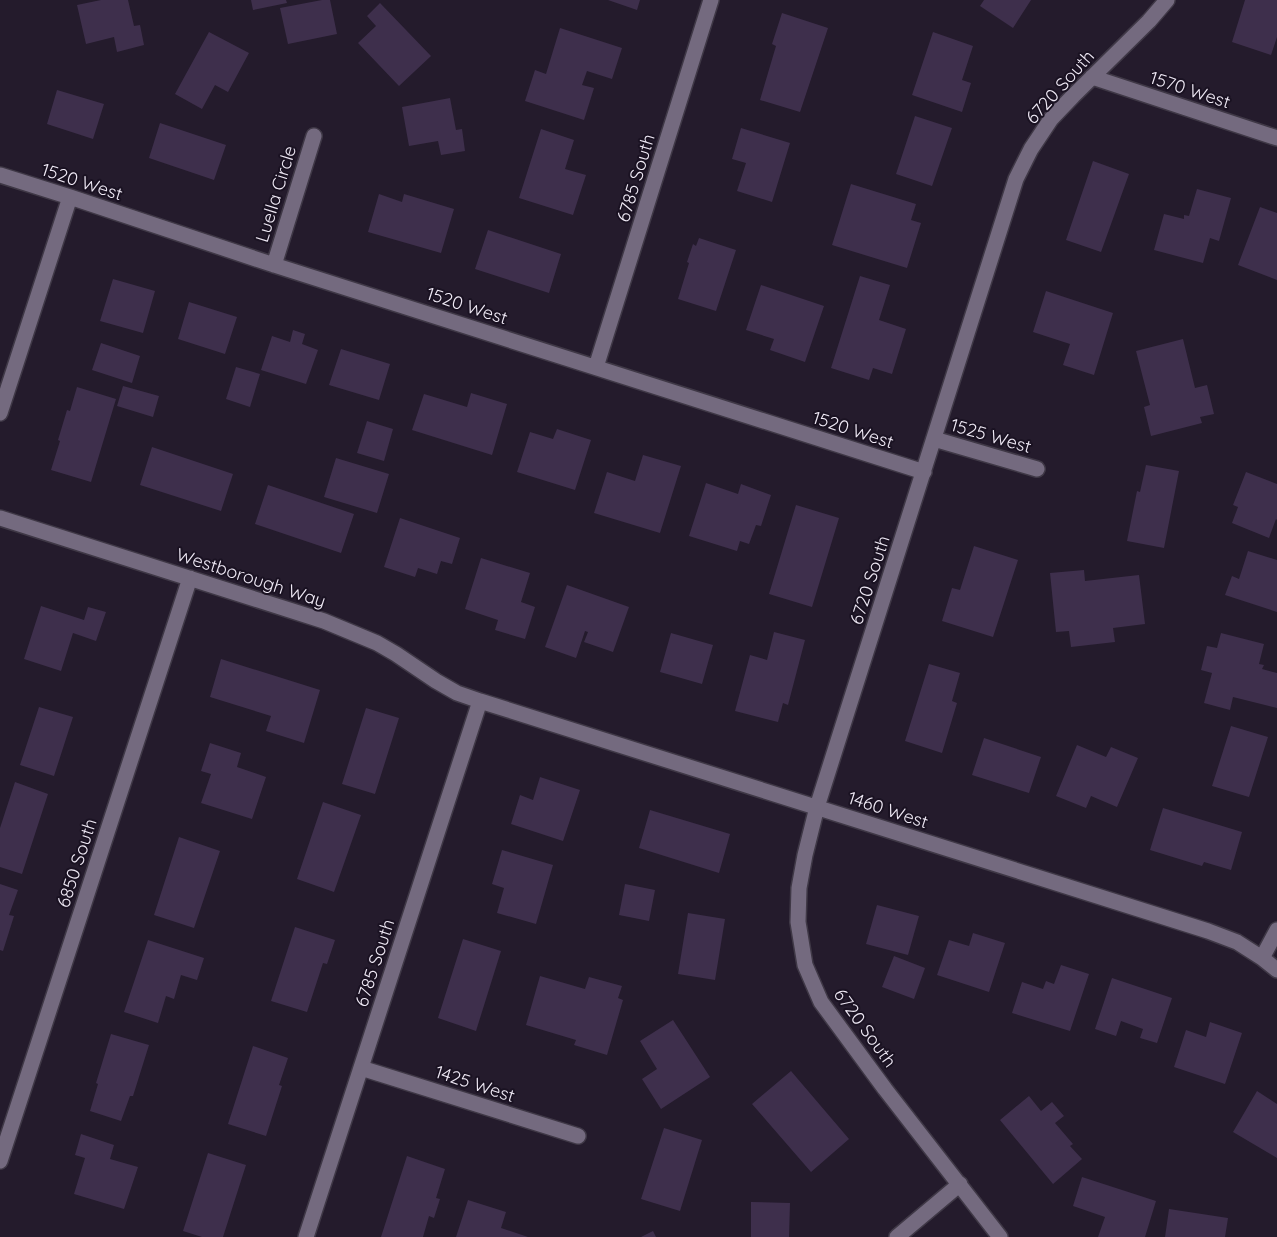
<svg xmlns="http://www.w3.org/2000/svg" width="1277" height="1237" viewBox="0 0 1277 1237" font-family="Quicksand,sans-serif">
<rect width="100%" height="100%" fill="#241b2c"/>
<path fill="#3e2f4c" d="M101,0H128L134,26L140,25L144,45L117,52L114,37L86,44L77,5Z
M251,0H286L287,3L253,10Z
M322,0H330L337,34L288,44L280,8Z
M608,0H640L637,10Z
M984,0H1031L1013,28L980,6Z
M1245,0H1277V37L1271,55L1232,42Z
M380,3L431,56L399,86L358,43L376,26L367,16Z
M782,13L828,28L800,112L760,100L776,46L772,44Z
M560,28L622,48L612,79L587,71L582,85L594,88L584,120L525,101L535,70L546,74Z
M209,32L249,53L228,92L215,85L202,109L175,94Z
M933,32L973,46L962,80L971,83L962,112L912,95Z
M57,90L104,104L93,139L47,124Z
M450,98L456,130L462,129L465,151L441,155L438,141L409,146L402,107Z
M915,116L952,128L932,186L896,174Z
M160,123L226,145L214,180L149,158Z
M741,128L790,143L772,202L737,191L746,163L732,159Z
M541,129L574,140L565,169L586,175L573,215L519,198Z
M1093,161L1129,174L1101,252L1066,240Z
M851,184L916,204L911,220L921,223L907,268L832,245Z
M1197,189L1231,198L1219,241L1210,238L1203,263L1154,250L1164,214L1184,219V215L1189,216Z
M379,194L402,202L404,194L454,209L441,253L368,232Z
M1260,207L1277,213V280L1238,265Z
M488,230L561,254L549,293L475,269Z
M699,238L736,250L716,311L678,299L689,263L687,262L693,244L696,246Z
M860,276L890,285L879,320L906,329L892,374L873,368L869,380L831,368Z
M113,279L155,291L143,333L100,321Z
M761,285L824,306L805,362L770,350L774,339L746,330Z
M1046,291L1113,313L1094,375L1063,365L1070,344L1033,332Z
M189,302L237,317L225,354L178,339Z
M293,330L305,334L302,344L318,350L306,384L261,370L272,336L290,342Z
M1183,339L1195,388L1207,385L1214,414L1200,417L1202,423L1151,436L1144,407L1150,405L1136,351Z
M101,343L140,356L132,383L92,370Z
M341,349L390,364L379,400L329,385Z
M236,367L260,374L250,407L226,399Z
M123,386L159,396L153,417L117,406Z
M77,387L116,399L91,482L51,470L60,441L58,440L67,410L70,411Z
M471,393L507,404L492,455L412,430L424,394L467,407Z
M367,421L393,429L384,461L357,453Z
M557,429L591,440L575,490L517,472L530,432L553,439Z
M152,447L233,474L221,511L140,485Z
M643,455L681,466L660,533L594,513L607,472L635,481Z
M336,458L389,474L377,513L324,497Z
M1146,465L1179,471L1164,548L1127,541L1137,491L1140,492Z
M1246,472L1277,484V520L1276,519L1269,538L1232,523L1238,507L1233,505Z
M706,483L738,494L741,484L771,495L761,526L756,525L749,544L740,541L737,551L689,536Z
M268,485L354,514L341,553L255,524Z
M796,505L839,518L812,607L769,594Z
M400,518L460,538L452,564L441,561L437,574L418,568L415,577L384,567Z
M974,546L1018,560L993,637L942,621L952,588L960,590Z
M1248,551L1277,560V612L1225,595L1232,576L1239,579Z
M481,558L530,573L521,602L535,607L525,639L495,630L498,620L465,609Z
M1084,570L1085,581L1139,575L1145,624L1113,628L1115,642L1071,647L1069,631L1056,632L1050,573Z
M567,585L629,607L613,652L584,642L588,632L585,631L576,658L545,647Z
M41,606L84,620L88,607L106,612L96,641L73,633L61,671L24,659Z
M774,632L805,640L788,705L783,703L778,722L735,711L750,655L767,660Z
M671,633L713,645L702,684L660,672Z
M1221,633L1264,644L1259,664L1264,665L1262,669L1277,673V708L1233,697L1230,710L1204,703L1212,673L1201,670L1207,646L1217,648Z
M221,659L320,690L304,743L266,731L271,716L210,697Z
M929,664L960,673L952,701L957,703L942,753L905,741Z
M39,707L73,717L54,776L20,765Z
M366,708L399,718L375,794L342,784Z
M1231,726L1268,737L1249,797L1212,786Z
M984,738L1041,757L1029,793L972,775Z
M210,743L241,753L237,767L266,777L252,819L201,803L211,774L201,771Z
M1077,745L1106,757L1111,747L1138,758L1117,807L1091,796L1086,808L1056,796Z
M540,777L580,790L563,841L511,824L520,795L533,800Z
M15,782L48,794L22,874L0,867V828Z
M323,802L361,815L334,892L297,879Z
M1163,808L1242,832L1231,870L1204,862L1202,866L1150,850Z
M650,810L730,834L719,873L639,848Z
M179,837L220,851L194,928L154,915Z
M502,850L553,865L536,924L497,913L504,888L492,884Z
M0,884L18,890L9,915L14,916L3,951L0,950Z
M625,884L655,890L649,921L619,915Z
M877,905L919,916L908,955L866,944Z
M688,913L725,919L715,980L678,974Z
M295,927L335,940L327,964L323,963L307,1012L271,1001Z
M973,933L1005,943L989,992L937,975L949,940L969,946Z
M463,939L501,951L476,1031L438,1018Z
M148,940L204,958L197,980L181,975L174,999L166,996L158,1023L124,1012Z
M894,956L925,968L914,999L882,987Z
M1061,965L1089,974L1070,1031L1012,1013L1022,982L1043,989L1046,981L1054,984Z
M540,976L585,989L589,977L622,986L618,998L623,1000L607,1055L574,1045L576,1040L526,1025Z
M1112,978L1172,998L1157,1043L1140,1038L1143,1029L1121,1021L1116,1036L1095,1029Z
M673,1020L710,1077L661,1109L642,1079L657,1069L640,1041Z
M1210,1022L1242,1033L1225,1084L1174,1067L1186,1030L1206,1037Z
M111,1034L149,1045L133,1096H130L121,1121L90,1111L98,1084L96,1083Z
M253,1046L288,1058L279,1085L282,1086L266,1136L228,1124Z
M791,1071L849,1139L811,1172L752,1104Z
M1257,1091L1277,1104V1158L1233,1132Z
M1029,1096L1041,1111L1052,1102L1064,1116L1055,1123L1073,1144L1070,1146L1082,1159L1053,1184L1000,1120Z
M664,1128L702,1140L680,1211L641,1199Z
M81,1134L114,1145L110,1159L138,1167L124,1209L74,1194L85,1158L75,1155Z
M208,1153L246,1165L223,1237H202L183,1231Z
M407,1156L445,1169L436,1198L440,1199L434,1218L429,1216L423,1237H381Z
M1082,1177L1156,1201L1145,1237H1098L1105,1217L1073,1206Z
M468,1200L506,1212L501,1228L528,1237H456Z
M751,1202L790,1203L789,1237H751Z
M1169,1209L1228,1218L1225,1237H1165Z
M653,1231L656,1237H641Z"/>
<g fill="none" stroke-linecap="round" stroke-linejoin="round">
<g stroke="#3f3846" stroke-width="18">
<path id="minor" d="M1092,77L1277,138
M0,175L70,197L274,265L924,472
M274,265L314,136
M596,367L711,0
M0,413L70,197
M934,439L1037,469
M0,518L324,621L377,643L396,654L436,681L457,693L480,701L1208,931L1237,942L1262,958L1277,970
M1262,958L1277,930
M361,1068L578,1136
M0,1161L190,578
M306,1237L480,701
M897,1237L960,1184
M1000,1237L885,1089L821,1002L805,965L798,922L799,888L805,855L817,807L1016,179L1031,149L1051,119L1073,96L1149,21L1167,0"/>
</g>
<use href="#minor" stroke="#746a7f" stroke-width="15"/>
</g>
<g text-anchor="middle" stroke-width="4" stroke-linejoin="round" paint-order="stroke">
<g font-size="18" fill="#f0eaf6" stroke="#1a1222">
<text transform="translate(1060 87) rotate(-48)" y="6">6720 South</text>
<text transform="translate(1190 90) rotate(18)" y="6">1570 West</text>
<text transform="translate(636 178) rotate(-73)" y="6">6785 South</text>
<text transform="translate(82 182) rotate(18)" y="6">1520 West</text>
<text transform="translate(276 194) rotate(-73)" y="6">Luella Circle</text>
<text transform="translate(467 306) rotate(18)" y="6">1520 West</text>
<text transform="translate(853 430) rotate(18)" y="6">1520 West</text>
<text transform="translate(991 436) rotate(16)" y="6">1525 West</text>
<text transform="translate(251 578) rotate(18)" y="6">Westborough Way</text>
<text transform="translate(870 580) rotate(-72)" y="6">6720 South</text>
<text transform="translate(888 810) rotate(18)" y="6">1460 West</text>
<text transform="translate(77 863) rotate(-72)" y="6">6850 South</text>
<text transform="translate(375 963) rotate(-72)" y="6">6785 South</text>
<text transform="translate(865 1028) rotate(54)" y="6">6720 South</text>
<text transform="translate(475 1084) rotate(18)" y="6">1425 West</text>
</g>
</g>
</svg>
